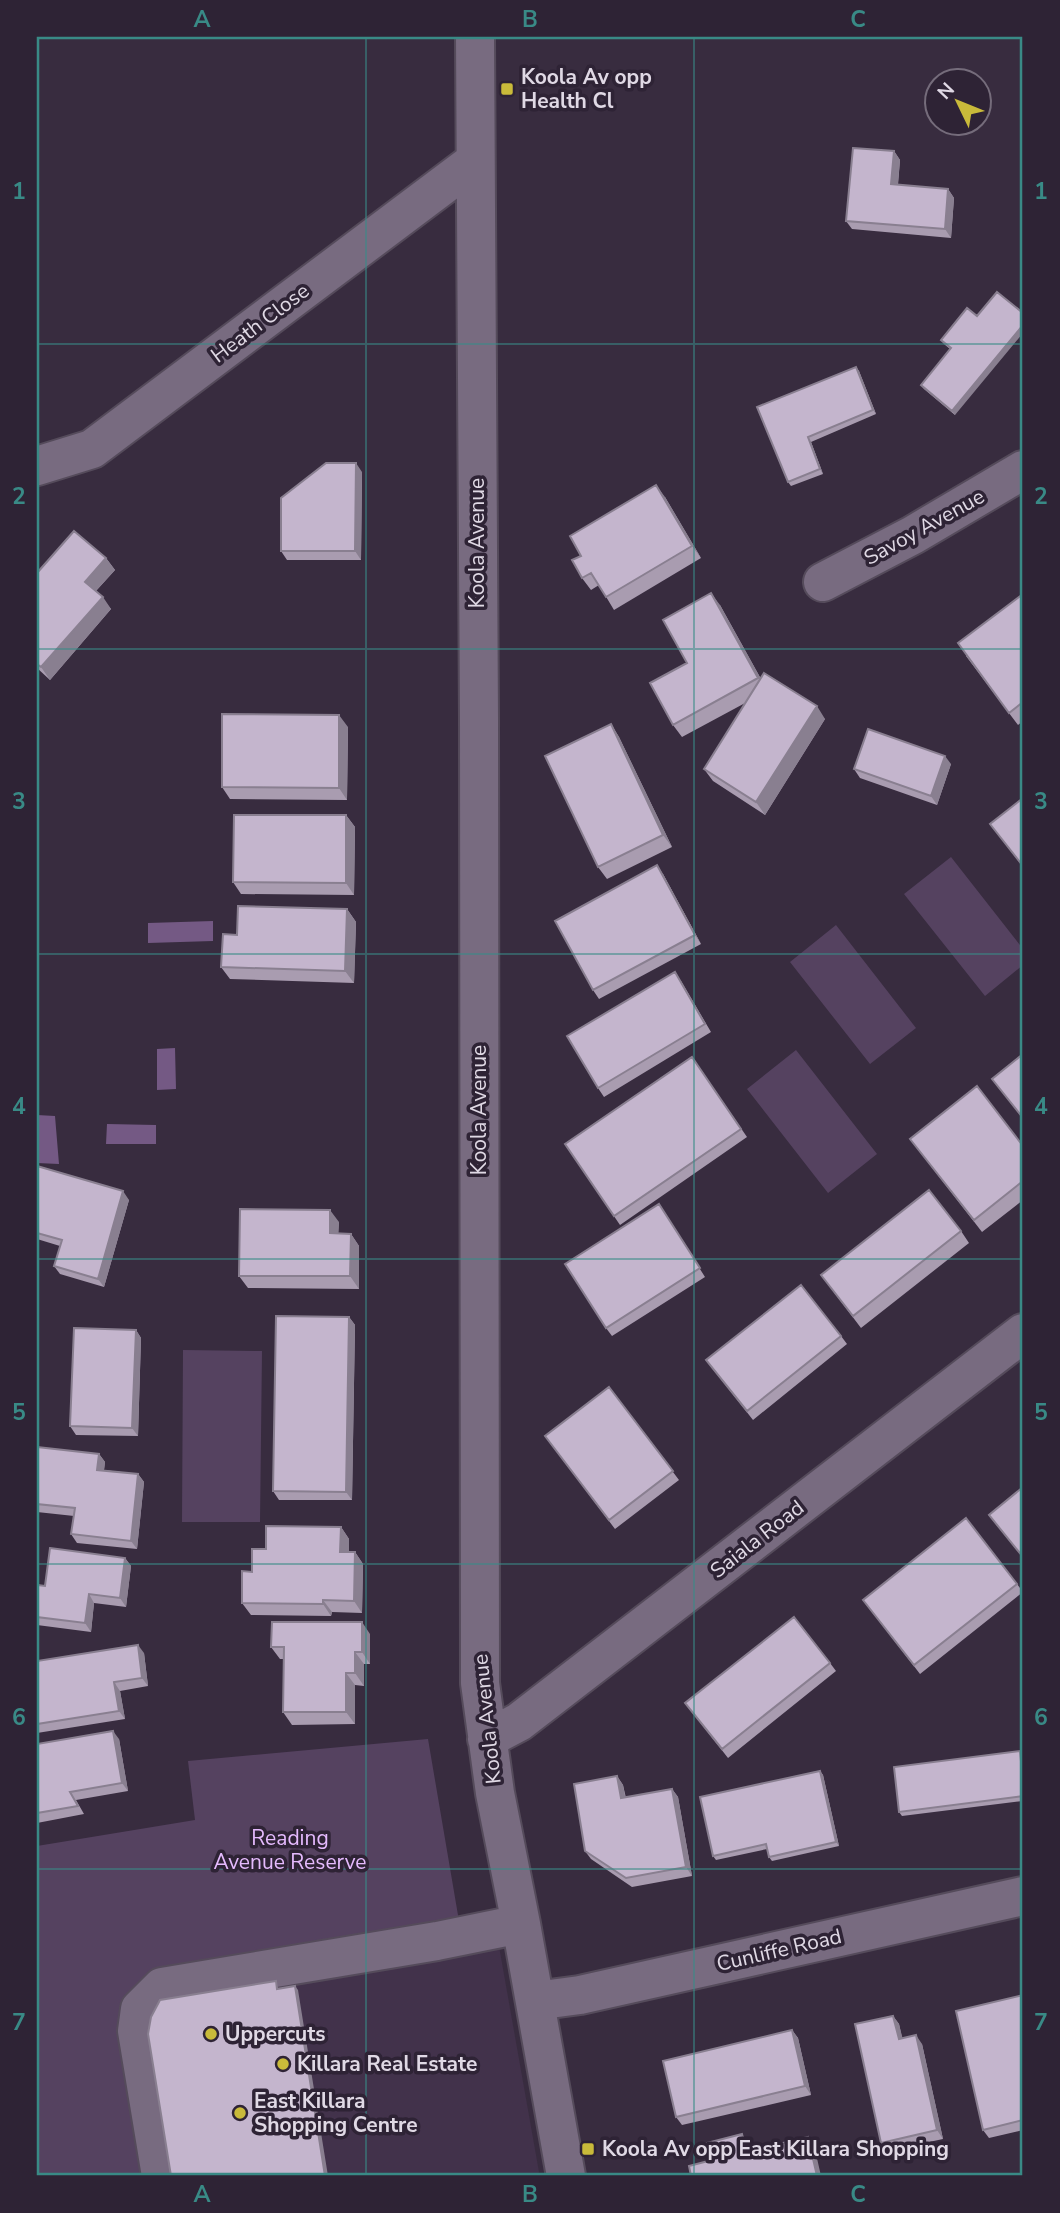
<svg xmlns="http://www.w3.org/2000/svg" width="1060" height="2213" viewBox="0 0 1060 2213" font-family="'Nunito Sans',sans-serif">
<rect width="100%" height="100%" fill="#382c3f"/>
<path fill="#42324b" d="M497,1935L539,2172L537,2176H168L147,2013Z"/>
<path fill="#554260" d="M951,857L1023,949V965L985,996L904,894Z
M836,925L916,1028L870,1064L790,962Z
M796,1050L877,1154L828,1193L747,1089Z
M183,1350L262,1351L260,1522H182Z
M428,1739L459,1921L212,1964L146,2176H37V1846L195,1820L188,1761Z"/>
<path fill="#745984" d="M213,921V941L148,943V923Z
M175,1048L176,1089L157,1090V1049Z
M37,1115L55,1116L59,1164L37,1163Z
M107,1124L156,1125V1144H106Z"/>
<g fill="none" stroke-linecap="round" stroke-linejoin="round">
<g stroke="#554b5b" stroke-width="42">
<path id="minor" d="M475,37L479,720L480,1683L495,1793L521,1924L566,2176
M37,466L92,449L474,162
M823,582L913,535L1023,470
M487,1739L519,1722L1023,1333
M535,2001L580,1995L1023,1896
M161,2176L137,2031L140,2009L162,1987L437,1941L521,1924"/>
</g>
<use href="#minor" stroke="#786b80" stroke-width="38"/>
</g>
<path fill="#a99cb0" d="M894,151L900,160L898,185L948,189L954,198L951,238L852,229L846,221Z
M967,308L955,415L924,389L921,385L950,349L944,344L941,340Z
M856,367L859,371L876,414L811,442L823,474L791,486L788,482L757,407Z
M362,472L361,560H287L281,551Z
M665,497L701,558L614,610L599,585L591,590L582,578L581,556Z
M106,558L115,570L96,591L111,609L50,680L37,668V573Z
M1023,594V721L1018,725L966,656Z
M720,605L761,679L825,719L765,815L713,781L704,769L747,702L682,737L673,725L687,663Z
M611,724L619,737L672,847L607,879L598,867Z
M348,727L347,800L230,799L222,787Z
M951,764L937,805L860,778L854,769Z
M346,815L355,827L354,895L241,894L233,882Z
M663,874L701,944L599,999L593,990Z
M347,909L356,922L354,983L230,979L221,967L237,935Z
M681,981L711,1032L604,1097L598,1088Z
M692,1057L747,1137L620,1225L565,1144Z
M910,1139L1023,1146V1200L982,1232Z
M37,1166L129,1200L104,1287L60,1274L54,1266L60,1246L37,1239Z
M659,1204L705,1277L612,1336L606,1328Z
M339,1222L338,1233L351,1234L359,1246V1289L248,1288L239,1276Z
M961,1231L969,1243L861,1328L821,1275Z
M349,1317L355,1325L352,1500H279L273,1491Z
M136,1330L141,1338L138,1436L76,1435L70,1426Z
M841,1336L847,1344L753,1420L706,1360Z
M609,1387L679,1480L615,1529L545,1436Z
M37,1447L99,1454L105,1462L104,1470L138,1474L144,1482L137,1549L77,1543L71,1534L74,1516L37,1512Z
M341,1527L349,1539V1552H355L363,1564L362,1613L332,1612L331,1616L251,1615L242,1603L252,1572L266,1549Z
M125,1558L131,1566L126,1607L94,1603L91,1632L37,1625V1585L45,1586Z
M1017,1584L1023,1592L920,1674L863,1600Z
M370,1634V1664H364V1686L355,1685V1724L292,1725L283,1712L284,1659H280L271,1647Z
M144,1653L148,1686L120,1691L125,1719L37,1733V1661Z
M830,1663L836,1671L728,1758L685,1703Z
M119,1739L128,1791L76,1800L84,1814L37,1823V1744Z
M1020,1751L1023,1755V1801L902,1816L899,1812Z
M820,1771L823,1775L839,1846L772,1861L769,1857L767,1849L716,1860L713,1856Z
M617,1776L623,1785L626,1798L672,1789L678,1797L692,1876L632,1887L591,1859L585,1851Z
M1023,1995V2130L989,2138L983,2130Z
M893,2016L899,2024L902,2038L922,2044L943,2139L887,2151L881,2143Z
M792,2030L798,2038L811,2095L682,2125L676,2117Z"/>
<path fill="#897f90" d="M894,151L900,160L897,193L891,184Z
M948,189L954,198L951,238L945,229Z
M1023,325V333L955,415L952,411Z
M856,367L859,371L876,414L873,410Z
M808,437L811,442L823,474L820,469Z
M356,463L362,472L361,560L355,551Z
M656,485L665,497L701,558L692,546Z
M106,558L115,570L93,594L85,582Z
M711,593L720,605L767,690L758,678Z
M103,597L111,609L50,680L41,667Z
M817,706L825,719L765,815L756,802Z
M339,715L348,727L347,800L339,788Z
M611,724L619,737L672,847L663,835Z
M945,756L951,764L937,805L931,796Z
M346,815L355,827L354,895L346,883Z
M657,865L663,874L701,944L695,935Z
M347,909L356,922L354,983L345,971Z
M123,1191L129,1200L104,1287L98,1279Z
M330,1210L339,1222L338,1245L330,1233Z
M351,1234L359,1246V1289L350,1276Z
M349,1317L355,1325L352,1500L346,1492Z
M136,1330L141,1338L138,1436L132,1428Z
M99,1454L105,1462L103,1478L97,1470Z
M138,1474L144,1482L137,1549L131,1541Z
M341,1527L349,1539V1564L340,1552Z
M355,1552L363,1564L362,1613L354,1601Z
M125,1558L131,1566L126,1607L120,1598Z
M89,1594L94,1603L91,1632L85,1623Z
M323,1600L332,1612L331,1616L323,1604Z
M362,1622L370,1634V1664L362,1652Z
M138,1645L144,1653L148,1686L142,1678Z
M355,1652L364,1664V1686L355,1673Z
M346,1673L355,1685V1724L346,1712Z
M114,1682L120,1691L125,1719L119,1711Z
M113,1731L119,1739L128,1791L122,1783Z
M1020,1751L1023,1755V1782Z
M820,1771L823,1775L839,1846L836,1842Z
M617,1776L623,1785L627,1807L621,1798Z
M672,1789L678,1797L692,1876L686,1867Z
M295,1986L298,1990L328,2176H325Z
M893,2016L899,2024L905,2048L899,2039Z
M792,2030L798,2038L811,2095L805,2086Z
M916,2035L922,2044L943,2139L937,2130Z
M742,2134L748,2143L752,2160L746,2152Z
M808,2137L814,2145L821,2176H817Z"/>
<path fill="#c4b5cd" stroke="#897f90" stroke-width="2" d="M853,148L894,151L891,184L948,189L945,229L846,221Z
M997,292L1023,313V325L952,411L921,385L951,348L941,340L967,308L977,316Z
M856,367L873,410L808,437L820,469L788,482L757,407Z
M326,463H356L355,551H281V498Z
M656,485L692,546L606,597L591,573L582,578L572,560L581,556L570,536Z
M74,531L106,558L85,582L103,597L41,667L37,664V573Z
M711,593L758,678L673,725L650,683L687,663L663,620Z
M1023,594V702L1009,713L958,643Z
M764,673L817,706L756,802L704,769Z
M222,714L339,715V788L222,787Z
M611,724L663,835L598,867L545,756Z
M868,729L945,756L931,796L854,769Z
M1023,798V866L990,824Z
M234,815H346V883L233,882Z
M657,865L695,935L593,990L555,921Z
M238,906L347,909L345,971L221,967L223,934L237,935Z
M675,972L705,1024L598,1088L567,1036Z
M1023,1054V1118L992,1079Z
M692,1057L741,1129L614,1216L565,1144Z
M977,1086L1023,1146V1181L974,1220L910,1139Z
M37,1166L123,1191L98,1279L54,1266L62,1240L37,1233Z
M929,1190L961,1231L853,1316L821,1275Z
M659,1204L700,1268L606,1328L565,1264Z
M240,1209L330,1210V1233L351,1234L350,1276H239Z
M801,1285L841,1336L747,1411L706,1360Z
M276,1316L349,1317L346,1492L273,1491Z
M74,1328L136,1330L132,1428L70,1426Z
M609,1387L673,1471L609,1520L545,1436Z
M37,1447L99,1454L97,1470L138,1474L131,1541L71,1534L75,1508L37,1504Z
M1023,1487V1557L989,1515Z
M966,1518L1017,1584L914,1665L863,1600Z
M266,1526L341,1527L340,1552H355L354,1601L323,1600V1604L242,1603V1571L252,1572V1549H266Z
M50,1548L125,1558L120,1598L89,1594L85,1623L37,1617V1585L45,1586Z
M794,1617L830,1663L722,1749L685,1703Z
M272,1622H362V1652H355V1673H346V1712H283L284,1647H271Z
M138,1645L142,1678L114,1682L119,1711L37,1724V1661Z
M113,1731L122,1783L70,1792L78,1806L37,1813V1744Z
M1020,1751L1023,1782V1796L899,1812L894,1767Z
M820,1771L836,1842L769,1857L766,1844L713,1856L700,1797Z
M617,1776L621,1798L672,1789L686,1867L626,1878L585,1851L574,1784Z
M276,1981L277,1989L295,1986L325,2176H171L148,2034L151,2017L160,2000Z
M1023,1995V2120L983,2130L956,2011Z
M893,2016L899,2039L916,2035L937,2130L881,2143L855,2024Z
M792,2030L805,2086L676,2117L663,2061Z
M742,2134L746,2152L808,2137L817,2176H691L689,2166L712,2160L707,2143Z"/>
<path fill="none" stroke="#398a86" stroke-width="2" stroke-opacity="0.55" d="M366,37V2176M694,37V2176M37,344H1023M37,649H1023M37,954H1023M37,1259H1023M37,1564H1023M37,1869H1023"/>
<g fill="#c9ba3a" stroke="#2e2335" stroke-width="2.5">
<rect x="500" y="82" width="14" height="14" rx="3.5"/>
<circle cx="211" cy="2034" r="7"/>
<circle cx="283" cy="2064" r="7"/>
<circle cx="240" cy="2113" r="7"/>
<rect x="581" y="2142" width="14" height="14" rx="3.5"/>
</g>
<g text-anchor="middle" stroke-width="7" stroke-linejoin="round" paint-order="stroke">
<g font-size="21" font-weight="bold" fill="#e0d9e5" stroke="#2e2335" text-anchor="start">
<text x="521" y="84">Koola Av opp<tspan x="521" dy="24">Health Cl</tspan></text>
<text x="225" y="2041">Uppercuts</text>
<text x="297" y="2071">Killara Real Estate</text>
<text x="254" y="2108">East Killara<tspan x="254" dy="24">Shopping Centre</tspan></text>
<text x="602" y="2156">Koola Av opp East Killara Shopping</text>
</g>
<g font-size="21" fill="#e0d9e5" stroke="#2e2335">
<text transform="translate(260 323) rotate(-37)" y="7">Heath Close</text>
<text transform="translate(924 527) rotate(-29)" y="7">Savoy Avenue</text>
<text transform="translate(477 543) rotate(-90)" y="7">Koola Avenue</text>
<text transform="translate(479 1110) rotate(-90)" y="7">Koola Avenue</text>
<text transform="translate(757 1539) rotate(-38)" y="7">Saiala Road</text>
<text transform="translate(487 1719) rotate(-96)" y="7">Koola Avenue</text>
<text transform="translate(779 1950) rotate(-13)" y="7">Cunliffe Road</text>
</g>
<g font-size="21" fill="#e5bafe" stroke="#2e2335">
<text x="290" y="1845">Reading<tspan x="290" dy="24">Avenue Reserve</tspan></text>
</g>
</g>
<rect width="1060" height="2213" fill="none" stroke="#2e2335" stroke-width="77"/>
<g transform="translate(958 102) rotate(313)"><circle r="33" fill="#2e2335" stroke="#756c7b" stroke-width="2"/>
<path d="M0-5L12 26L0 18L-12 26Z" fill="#c9ba3a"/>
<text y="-10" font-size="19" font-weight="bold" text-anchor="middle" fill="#e0d9e5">N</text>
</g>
<rect x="38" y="38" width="983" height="2136" fill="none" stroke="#398a86" stroke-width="2.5"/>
<g font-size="23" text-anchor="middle" font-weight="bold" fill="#398a86">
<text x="202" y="27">A</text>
<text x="530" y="27">B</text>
<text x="858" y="27">C</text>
<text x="19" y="199">1</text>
<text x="1041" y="199">1</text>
<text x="19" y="504">2</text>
<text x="1041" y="504">2</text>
<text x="19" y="809">3</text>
<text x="1041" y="809">3</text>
<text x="19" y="1114">4</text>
<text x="1041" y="1114">4</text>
<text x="19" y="1420">5</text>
<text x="1041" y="1420">5</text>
<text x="19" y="1725">6</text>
<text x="1041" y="1725">6</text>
<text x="19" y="2030">7</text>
<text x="1041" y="2030">7</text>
<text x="202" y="2202">A</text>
<text x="530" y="2202">B</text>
<text x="858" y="2202">C</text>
</g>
</svg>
